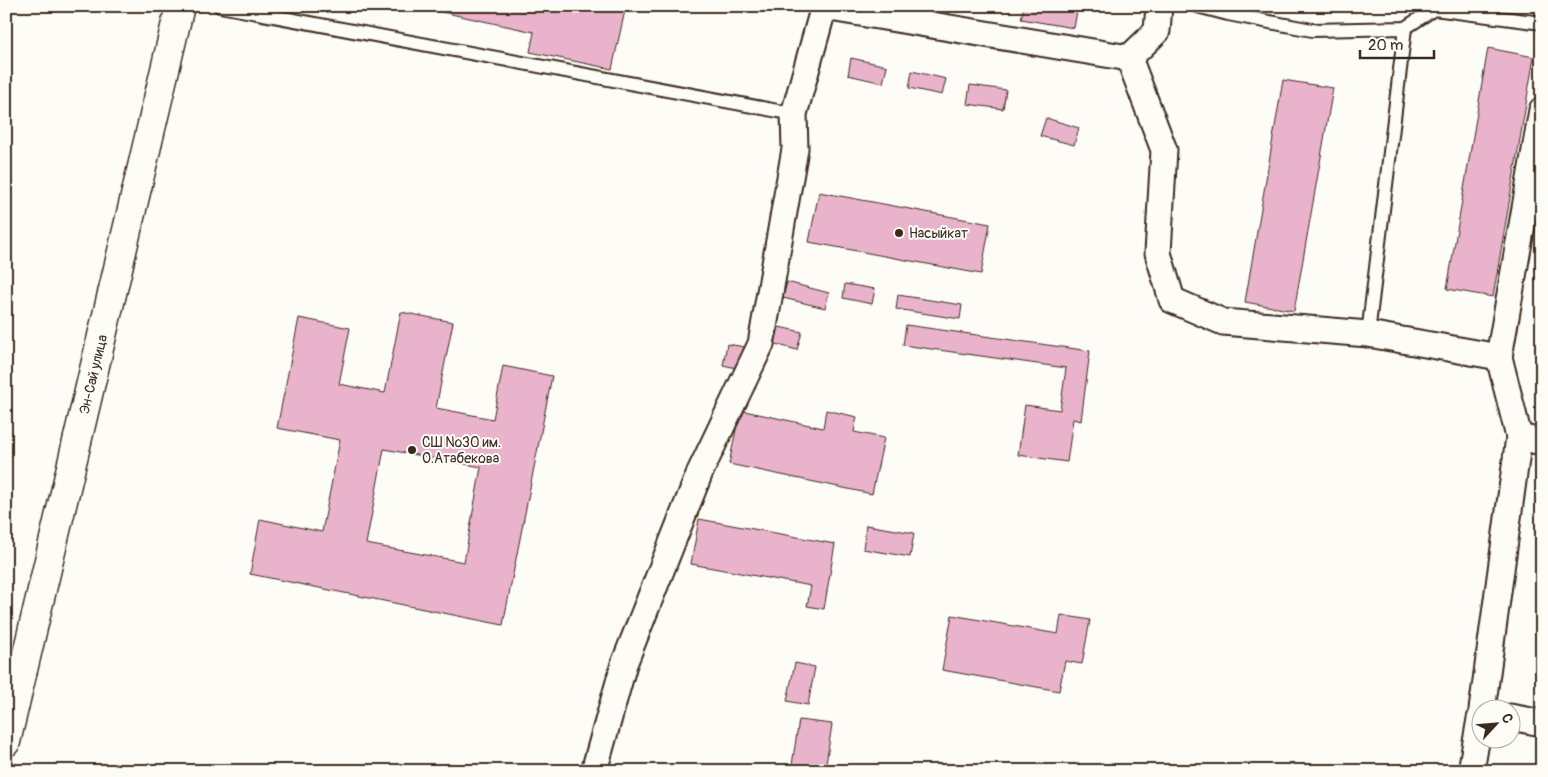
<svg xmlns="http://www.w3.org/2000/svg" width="1548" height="777" viewBox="0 0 1548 777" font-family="Pangolin,sans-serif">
<rect width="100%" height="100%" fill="#fdfcf7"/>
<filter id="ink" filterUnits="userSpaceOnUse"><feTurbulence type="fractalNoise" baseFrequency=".02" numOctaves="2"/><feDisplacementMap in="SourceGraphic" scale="10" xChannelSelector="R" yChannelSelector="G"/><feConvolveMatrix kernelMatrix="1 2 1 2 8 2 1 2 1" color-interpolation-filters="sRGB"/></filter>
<g filter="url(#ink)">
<path fill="#eab3cc" stroke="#3b2a1e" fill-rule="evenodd" d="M414,6H626L612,69L530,52L534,32Z
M921,6H950L948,18L920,12Z
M1024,6H1078L1074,28L1021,19Z
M1488,48L1534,57L1493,297L1447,289Z
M851,58L887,66L883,83L848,75Z
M912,71L946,79L942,95L909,88Z
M1283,80L1333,88L1294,311L1245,302Z
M970,85L1006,90L1003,109L967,104Z
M1046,118L1079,128L1074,145L1040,136Z
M819,192L990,224L981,274L809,242Z
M787,282L829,293L825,308L783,298Z
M845,284L875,289L872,304L843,298Z
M898,295L962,305L960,319L896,309Z
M401,312L453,322L436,408L493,419L503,366L552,376L503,625L250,574L260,519L322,532L340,440L277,428L299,318L350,328L339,384L385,393ZM384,449L481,467L464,562L366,544Z
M906,325L1090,351L1081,421L1073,419L1067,462L1018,455L1025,405L1060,410L1066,368L903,345Z
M779,327L802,332L797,350L775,344Z
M727,344L745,347L741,369L723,365Z
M740,410L823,428L826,410L857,417L854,432L884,438L872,494L729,464Z
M699,519L835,544L824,609L807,606L811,586L691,564Z
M866,525L914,533L910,557L863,549Z
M952,615L1058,634L1061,615L1090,620L1082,664L1065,661L1059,691L942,670Z
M795,663L815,667L808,705L787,701Z
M799,720L832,724L825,771H791Z"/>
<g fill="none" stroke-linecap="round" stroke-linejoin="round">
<g stroke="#3b2a1e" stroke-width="16">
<path id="service" d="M220,6L794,114
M1197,6L1228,14L1312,30L1405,28L1434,9L1542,23
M1368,334L1405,28"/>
</g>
<g stroke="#3b2a1e" stroke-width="29">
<path id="minor" d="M824,7L1129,58L1157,31L1159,6
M1129,58L1164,150L1158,253L1172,300L1223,322L1368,334L1499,357
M1519,437L1542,442
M1482,710L1519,437L1499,357L1542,110
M1510,717L1542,723
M594,771L624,664L700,472L761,344L795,149L794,114L824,6
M1471,771L1480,719"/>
</g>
<g stroke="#3b2a1e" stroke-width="31">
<g id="tertiary">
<path id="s1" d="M6,742L180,6"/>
</g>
</g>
<use href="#service" stroke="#fdfcf7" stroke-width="12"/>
<use href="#minor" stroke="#fdfcf7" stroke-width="25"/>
<use href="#tertiary" stroke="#fdfcf7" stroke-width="28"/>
</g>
</g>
<g fill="#3b2a1e" stroke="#fdfcf7" stroke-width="2">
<circle cx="899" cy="233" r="5"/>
<circle cx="412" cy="450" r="5"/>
</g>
<g text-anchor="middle" stroke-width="4" stroke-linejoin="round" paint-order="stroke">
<g font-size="14" fill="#3b2a1e" stroke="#fdfcf7" text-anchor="start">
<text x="909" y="238">Насыйкат</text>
<text x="422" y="447">СШ №30 им.<tspan x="422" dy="16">О.Атабекова</tspan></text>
</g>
<g font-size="14" fill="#3b2a1e" stroke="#fdfcf7">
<text dy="5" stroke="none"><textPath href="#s1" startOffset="378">Эн-Сай улица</textPath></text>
</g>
</g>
<rect width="1548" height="777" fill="none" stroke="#fdfcf7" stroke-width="25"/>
<rect x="12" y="12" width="1523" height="752" fill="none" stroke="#3b2a1e" stroke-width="2" filter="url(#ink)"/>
<g transform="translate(1496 724) rotate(64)"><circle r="24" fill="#fdfcf7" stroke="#afa8a0"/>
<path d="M0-4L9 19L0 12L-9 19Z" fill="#3b2a1e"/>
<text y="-8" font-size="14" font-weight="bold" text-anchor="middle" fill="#3b2a1e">С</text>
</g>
<path d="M1360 50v8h74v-8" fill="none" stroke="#3b2a1e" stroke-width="2.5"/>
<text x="1368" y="50" font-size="15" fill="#3b2a1e" stroke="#fdfcf7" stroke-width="4" paint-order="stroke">20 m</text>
</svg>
